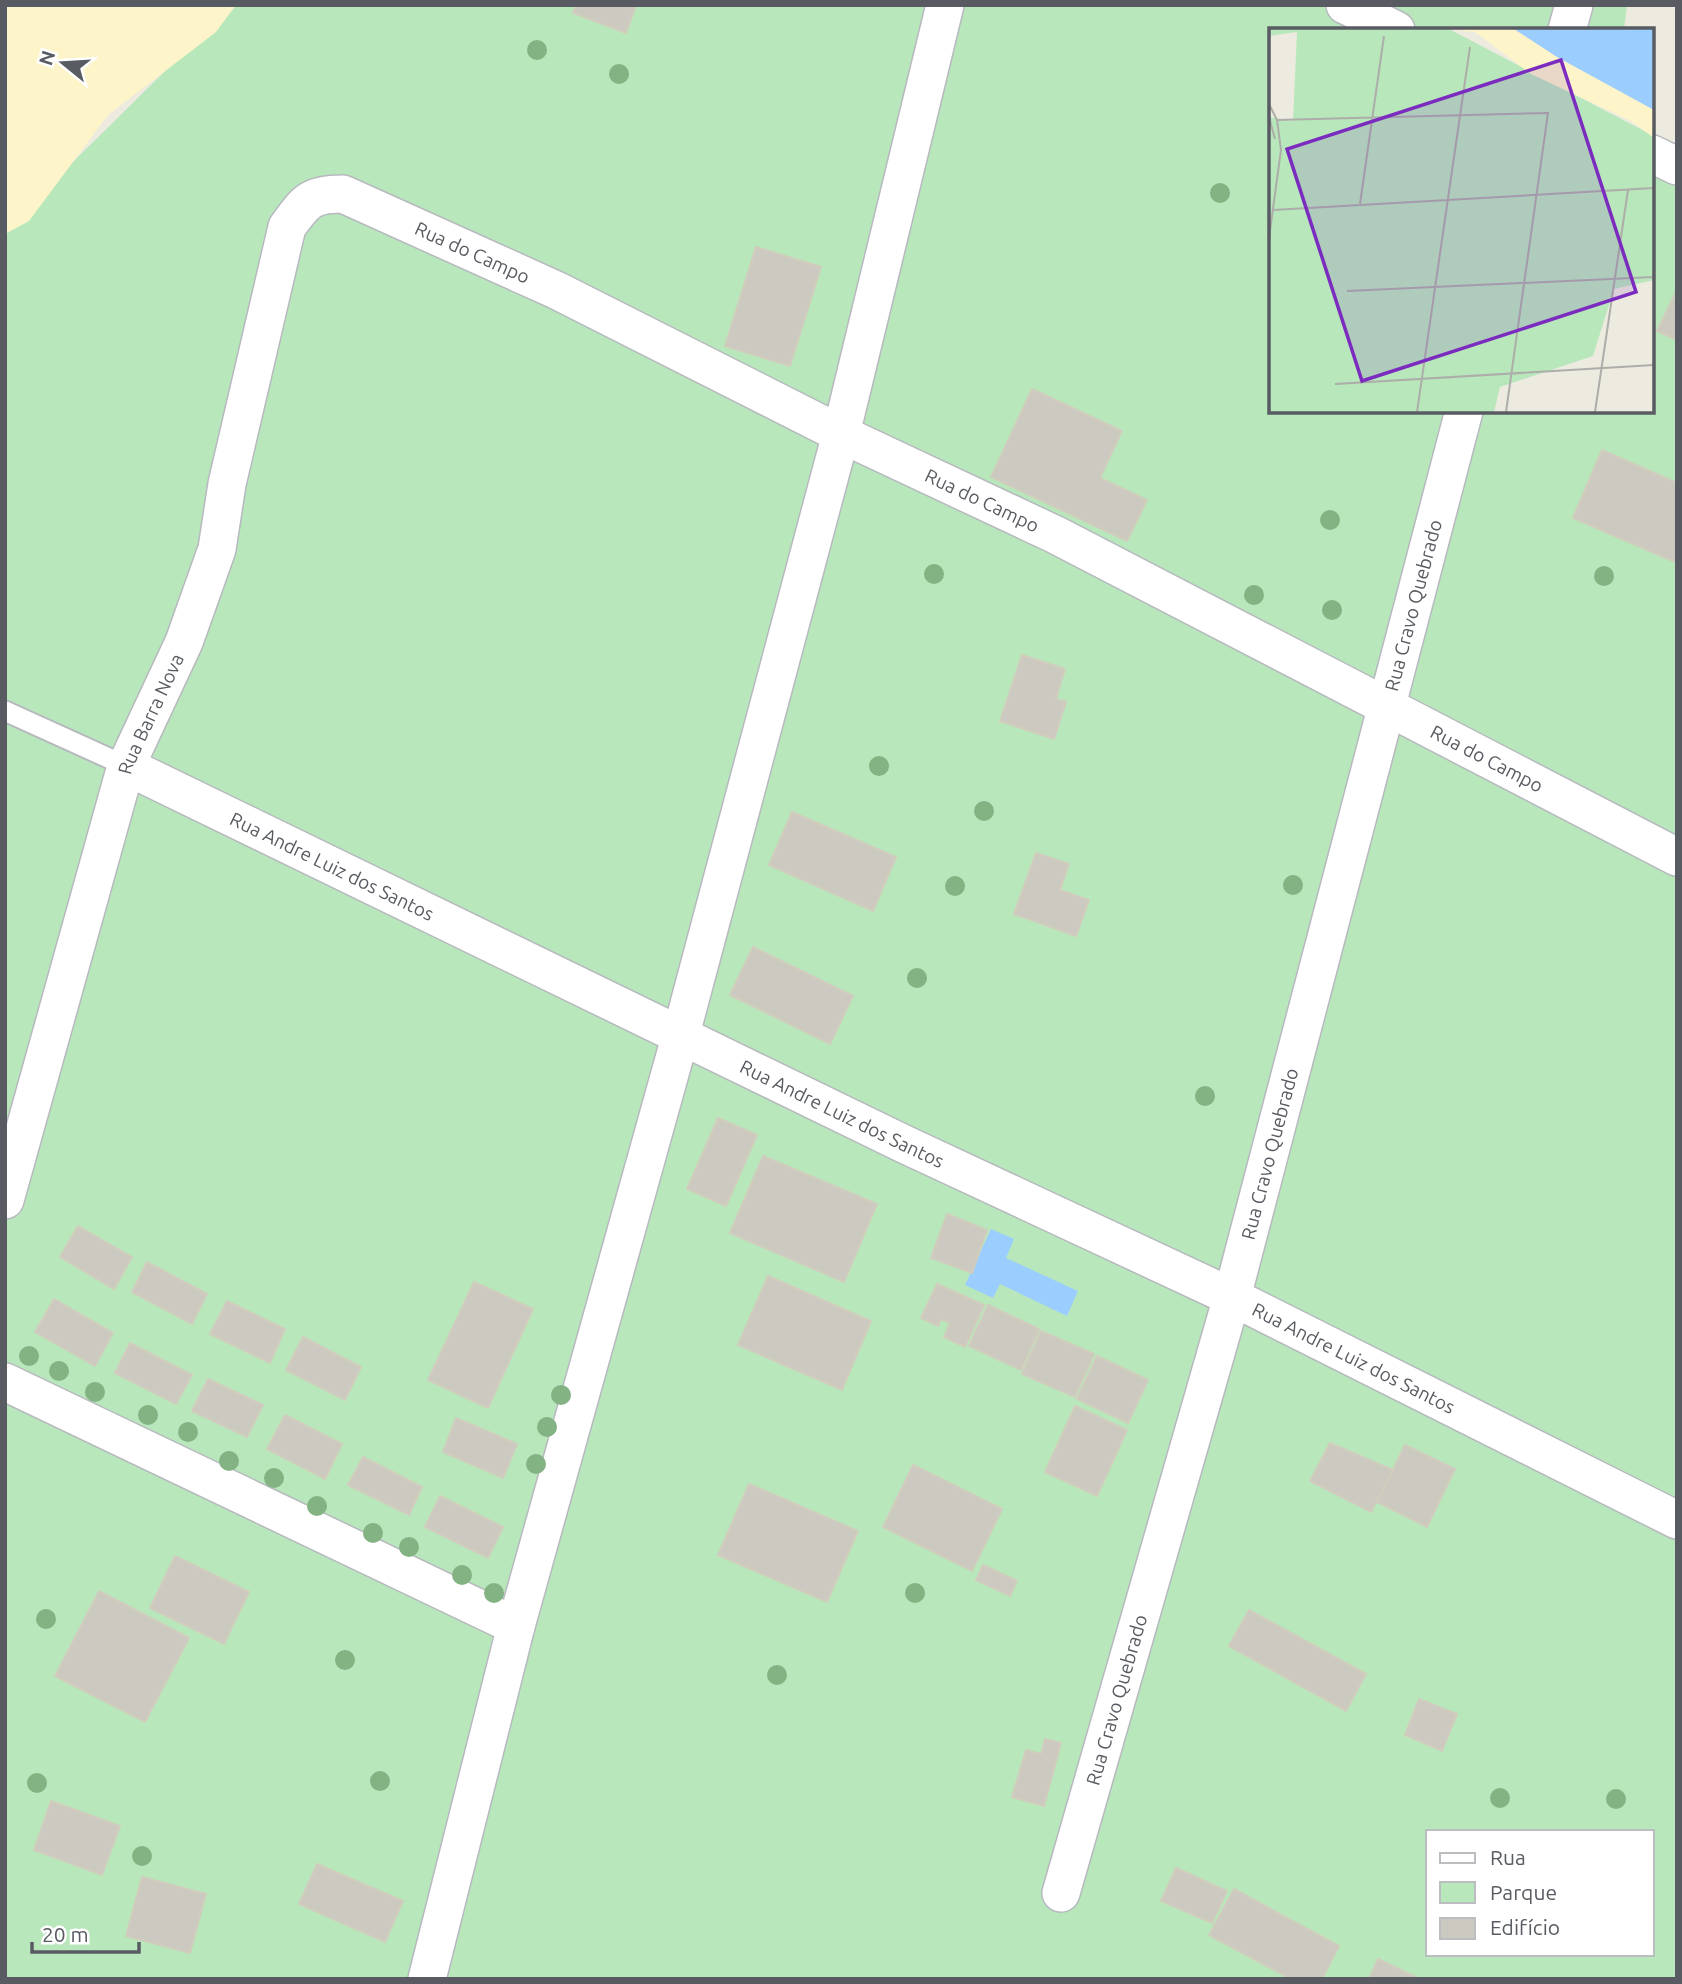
<svg xmlns="http://www.w3.org/2000/svg" width="1682" height="1984" viewBox="0 0 1682 1984" font-family="Ubuntu,sans-serif">
<rect width="100%" height="100%" fill="#edebdf"/>
<path fill="#b8e7bc" fill-rule="evenodd" d="M232,5H1627L1624,30H1271V411H1652V163L1677,180V1979H5V229ZM1428,1832H1652V1954H1428Z"/>
<path fill="#fdf5c9" d="M5,5H236L216,32L108,115L29,221L5,234Z"/>
<path fill="#9ccdff" d="M991,1229L1014,1239L1006,1258L1078,1291L1067,1316L1000,1284L993,1298L965,1285Z"/>
<path fill="#ccc9c0" stroke="#d1cdbd" stroke-width="2" d="M576,5H636L626,33L573,13Z
M756,247L821,267L790,366L725,346Z
M1677,290V340L1657,331Z
M1032,389L1122,431L1100,478L1147,500L1127,541L991,477Z
M1602,450L1677,483V563L1573,518Z
M1022,655L1065,669L1056,699L1066,702L1054,739L1000,721Z
M792,812L896,857L873,911L769,865Z
M1036,853L1069,864L1060,890L1089,900L1076,936L1014,914Z
M753,947L853,996L830,1044L730,995Z
M718,1118L757,1135L726,1206L687,1189Z
M763,1156L877,1204L844,1282L730,1233Z
M947,1214L987,1230L972,1273L931,1258Z
M78,1226L132,1257L114,1289L60,1257Z
M147,1262L207,1294L192,1324L132,1292Z
M768,1276L871,1321L842,1390L738,1345Z
M474,1282L533,1309L488,1408L428,1380Z
M937,1284L984,1305L965,1347L944,1337L950,1323L941,1319L938,1326L921,1318Z
M54,1299L113,1333L95,1366L35,1332Z
M227,1301L285,1329L270,1363L210,1334Z
M988,1305L1039,1329L1021,1370L969,1346Z
M1041,1331L1094,1354L1075,1397L1022,1374Z
M303,1337L361,1367L345,1400L286,1370Z
M130,1343L192,1375L176,1404L115,1373Z
M1097,1356L1148,1380L1128,1423L1077,1399Z
M208,1379L263,1405L247,1437L192,1411Z
M1075,1406L1127,1430L1097,1496L1045,1472Z
M285,1415L342,1444L325,1479L267,1449Z
M456,1418L517,1444L503,1478L443,1452Z
M1330,1443L1393,1470L1371,1512L1310,1481Z
M1405,1445L1455,1469L1427,1527L1377,1502Z
M363,1457L422,1487L409,1515L348,1485Z
M913,1465L1002,1509L972,1571L883,1527Z
M749,1484L858,1531L827,1602L718,1555Z
M440,1496L503,1527L488,1558L425,1527Z
M175,1556L249,1592L224,1644L150,1608Z
M983,1565L1017,1581L1010,1596L976,1580Z
M99,1591L189,1638L145,1722L55,1676Z
M1249,1610L1366,1674L1346,1711L1229,1646Z
M1419,1699L1457,1714L1442,1751L1405,1735Z
M1045,1739L1061,1743L1044,1806L1012,1797L1026,1750L1041,1754Z
M51,1801L120,1826L102,1875L34,1850Z
M317,1864L403,1901L385,1942L299,1904Z
M1176,1868L1227,1891L1212,1923L1161,1901Z
M142,1877L206,1894L190,1953L126,1936Z
M1234,1889L1339,1946L1322,1979H1291L1209,1935Z
M1378,1959L1420,1979H1369Z"/>
<g fill="none" stroke-linecap="round" stroke-linejoin="round">
<g stroke="#b7b9bf" stroke-width="23">
<path id="service" d="M5,711L126,766"/>
</g>
<g stroke="#b7b9bf" stroke-width="40">
<g id="minor">
<path d="M1345,5L1396,30"/>
<path d="M1567,30L1574,5"/>
<path d="M1652,154L1677,166"/>
<path id="s1" d="M126,766L904,1144L1232,1297L1677,1520"/>
<path id="s2" d="M5,1200L126,766L184,642L217,549L227,484L287,227C306,201 310,194 343,194L556,290L841,434L1056,535L1677,857"/>
<path d="M5,1382L516,1626"/>
<path id="s3" d="M1061,1893L1232,1297L1464,411"/>
<path d="M427,1979L516,1626L681,1034L841,434L945,5"/>
</g>
</g>
<use href="#service" stroke="#fff" stroke-width="19"/>
<use href="#minor" stroke="#fff" stroke-width="37"/>
</g>
<g fill="#83b283">
<circle cx="537" cy="50" r="10"/>
<circle cx="619" cy="74" r="10"/>
<circle cx="1220" cy="193" r="10"/>
<circle cx="1330" cy="520" r="10"/>
<circle cx="934" cy="574" r="10"/>
<circle cx="1604" cy="576" r="10"/>
<circle cx="1254" cy="595" r="10"/>
<circle cx="1332" cy="610" r="10"/>
<circle cx="879" cy="766" r="10"/>
<circle cx="984" cy="811" r="10"/>
<circle cx="1293" cy="885" r="10"/>
<circle cx="955" cy="886" r="10"/>
<circle cx="917" cy="978" r="10"/>
<circle cx="1205" cy="1096" r="10"/>
<circle cx="29" cy="1356" r="10"/>
<circle cx="59" cy="1371" r="10"/>
<circle cx="95" cy="1392" r="10"/>
<circle cx="561" cy="1395" r="10"/>
<circle cx="148" cy="1415" r="10"/>
<circle cx="547" cy="1427" r="10"/>
<circle cx="188" cy="1432" r="10"/>
<circle cx="229" cy="1461" r="10"/>
<circle cx="536" cy="1464" r="10"/>
<circle cx="274" cy="1478" r="10"/>
<circle cx="317" cy="1506" r="10"/>
<circle cx="373" cy="1533" r="10"/>
<circle cx="409" cy="1547" r="10"/>
<circle cx="462" cy="1575" r="10"/>
<circle cx="494" cy="1593" r="10"/>
<circle cx="915" cy="1593" r="10"/>
<circle cx="46" cy="1619" r="10"/>
<circle cx="345" cy="1660" r="10"/>
<circle cx="777" cy="1675" r="10"/>
<circle cx="380" cy="1781" r="10"/>
<circle cx="37" cy="1783" r="10"/>
<circle cx="1500" cy="1798" r="10"/>
<circle cx="1616" cy="1799" r="10"/>
<circle cx="142" cy="1856" r="10"/>
</g>
<g text-anchor="middle" stroke-width="5" stroke-linejoin="round" paint-order="stroke">
<g font-size="19" fill="#585b61" stroke="#fff">
<text dy="7" stroke="none"><textPath href="#s2" startOffset="1227">Rua do Campo</textPath></text>
<text dy="7" stroke="none"><textPath href="#s2" startOffset="1794">Rua do Campo</textPath></text>
<text dy="7" stroke="none"><textPath href="#s3" startOffset="1335">Rua Cravo Quebrado</textPath></text>
<text dy="7" stroke="none"><textPath href="#s2" startOffset="508">Rua Barra Nova</textPath></text>
<text dy="7" stroke="none"><textPath href="#s2" startOffset="2361">Rua do Campo</textPath></text>
<text dy="7" stroke="none"><textPath href="#s1" startOffset="229">Rua Andre Luiz dos Santos</textPath></text>
<text dy="7" stroke="none"><textPath href="#s1" startOffset="796">Rua Andre Luiz dos Santos</textPath></text>
<text dy="7" stroke="none"><textPath href="#s3" startOffset="768">Rua Cravo Quebrado</textPath></text>
<text dy="7" stroke="none"><textPath href="#s1" startOffset="1363">Rua Andre Luiz dos Santos</textPath></text>
<text dy="7" stroke="none"><textPath href="#s3" startOffset="201">Rua Cravo Quebrado</textPath></text>
</g>
</g>
<g transform="translate(1269 28)">
<rect width="385" height="385" fill="#edebdf"/>
<path d="M0,1H180L385,108V252L345,261L324,328L231,359L225,384H0V89L24,93L28,4L0,8Z" fill="#b8e7bc"/>
<path d="M177,1H245L385,82V110L362,93L262,46L206,4Z" fill="#fdf5c9"/>
<path d="M245,1H385V82L288,29Z" fill="#9ccdff"/>
<path fill="none" stroke="#adada9" stroke-width="2" d="M0,76L8,92L12,122L0,210M0,89L6,111M8,92L279,85L237,384M91,176L115,8M4,182L385,160M78,263L385,249M66,356L385,337M148,384L201,19M326,384L359,162"/>
<path fill="#7b2cbf" fill-opacity="0.15" stroke="#7b2cbf" stroke-width="3.5" d="M292,32L367,264L93,353L18,121Z"/>
<rect width="385" height="385" fill="none" stroke="#585b61" stroke-width="3.5"/>
</g>
<rect width="1682" height="1984" fill="none" stroke="#585b61" stroke-width="14"/>
<rect x="1426" y="1830" width="228" height="126" fill="#ffffff" stroke="#bcbdc0" stroke-width="2"/>
<rect x="1440" y="1853" width="35" height="10" fill="#ffffff" stroke="#bcbdc0" stroke-width="2"/>
<text x="1490" y="1865" font-size="21" fill="#585b61">Rua</text>
<rect x="1440" y="1882" width="35" height="21" fill="#b8e7bc" stroke="#bcbdc0" stroke-width="2"/>
<text x="1490" y="1900" font-size="21" fill="#585b61">Parque</text>
<rect x="1440" y="1918" width="35" height="21" fill="#ccc9c0" stroke="#bcbdc0" stroke-width="2"/>
<text x="1490" y="1935" font-size="21" fill="#585b61">Edifício</text>
<g transform="translate(63 63) rotate(288)" stroke="#ffffff" stroke-width="5" paint-order="stroke">
<path d="M0-5L12 26L0 18L-12 26Z" fill="#585b61"/>
<text y="-10" font-size="19" font-weight="bold" text-anchor="middle" fill="#585b61">N</text>
</g>
<path d="M32 1942v10h107v-10" fill="none" stroke="#585b61" stroke-width="3.5"/>
<text x="42" y="1942" font-size="21" fill="#585b61" stroke="#ffffff" stroke-width="5" paint-order="stroke">20 m</text>
</svg>
